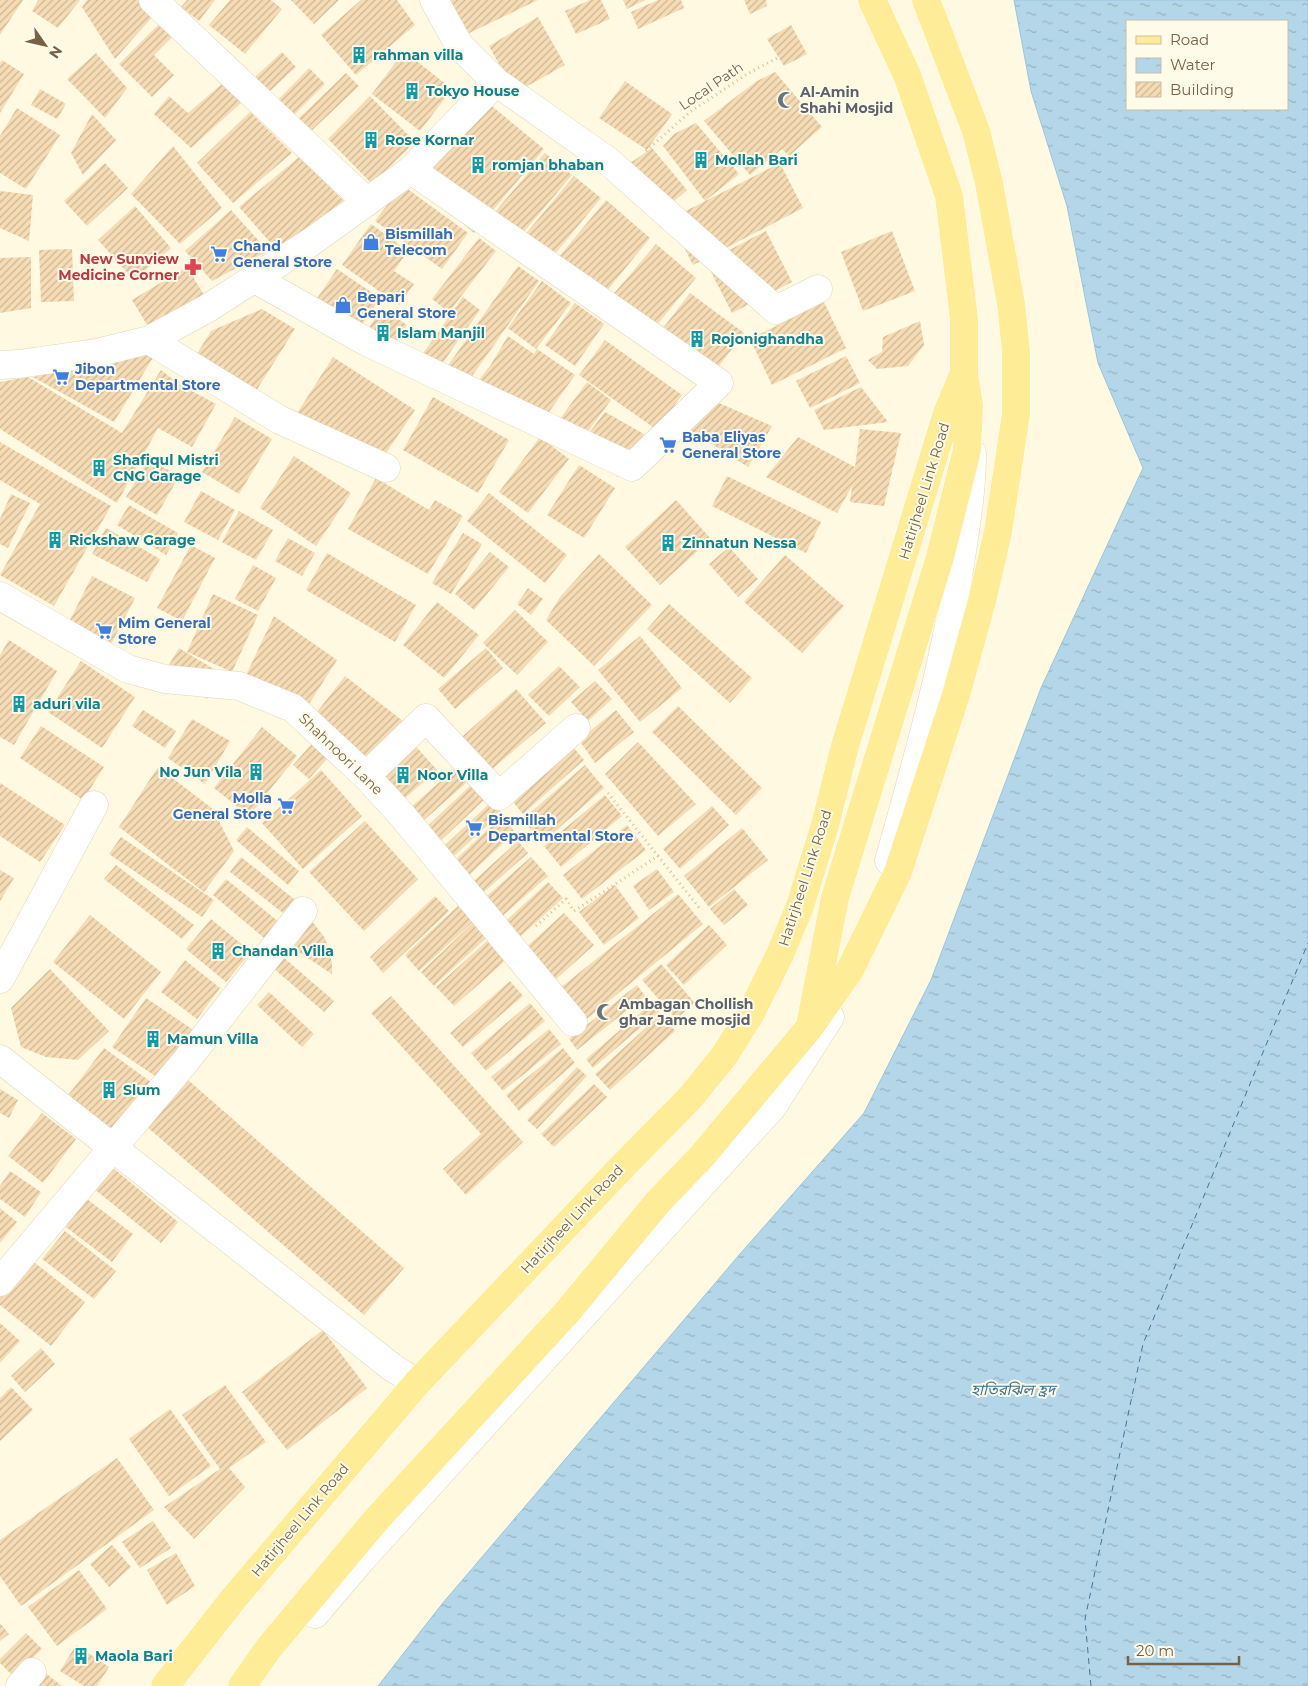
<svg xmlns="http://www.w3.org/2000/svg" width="1308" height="1686" viewBox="0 0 1308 1686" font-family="Montserrat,'Noto Sans Bengali',sans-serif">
<defs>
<pattern id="water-ripples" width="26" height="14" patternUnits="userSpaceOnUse" patternTransform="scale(1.25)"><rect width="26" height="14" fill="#b3d7e9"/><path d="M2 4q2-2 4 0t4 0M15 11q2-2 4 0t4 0" fill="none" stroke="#96b2bf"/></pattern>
<pattern id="building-hatch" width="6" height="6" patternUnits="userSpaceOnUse" patternTransform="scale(1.25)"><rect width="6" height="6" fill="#f6dcb5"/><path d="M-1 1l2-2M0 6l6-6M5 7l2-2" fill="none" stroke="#ccb695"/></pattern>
</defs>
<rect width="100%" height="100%" fill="#fef9e0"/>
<path fill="url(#water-ripples)" stroke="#98c5dc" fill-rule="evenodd" d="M1014,0H1308V1686H378L442,1604L740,1254L864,1113L931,980L1041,688L1143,468L1098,363L1067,206L1031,91ZM1127,21H1287V109H1127Z"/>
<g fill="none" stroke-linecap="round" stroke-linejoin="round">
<path stroke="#3f7694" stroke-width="1" stroke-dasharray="6 5" stroke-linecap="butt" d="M1091,1686L1085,1619L1143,1344L1308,943"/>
</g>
<path fill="url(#building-hatch)" d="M0,0H23L0,35Z
M38,0H80L58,28L32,11Z
M87,0H139L154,15L115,59L82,7Z
M187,0H215L199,21L181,7Z
M230,0H271L282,9L245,54L209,25Z
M291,0H339L314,24Z
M361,0H397L415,25L356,75L321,35Z
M437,0H538L459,38Z
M590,0H601L610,19L576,34L565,11Z
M623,0H645L627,9Z
M658,0H681L684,8L638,29L631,12Z
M744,0H766L767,6L750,14Z
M538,17L565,65L515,93L489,46Z
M159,24L172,37L154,55L174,75L152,97L119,64Z
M791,25L807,54L784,66L767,39Z
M404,51L452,89L420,131L372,94Z
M282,52L296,67L269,92L255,77Z
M96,53L127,88L105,118L67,79Z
M2,60L24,74L0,113V63Z
M309,68L325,84L291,118L276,102Z
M775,72L822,127L789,156L782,149L750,175L704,121L757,81Z
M346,73L359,86L307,135L295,122Z
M625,81L672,114L647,150L599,118Z
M224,82L242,102L191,148L154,114L169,96L188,113Z
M40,89L66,104L57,119L31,105Z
M370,96L415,142L372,184L328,139Z
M482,98L544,149L474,233L412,181Z
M17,108L60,135L26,189L0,173V136Z
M250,112L292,153L233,203L197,163Z
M92,114L116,140L83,175L71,153Z
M696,123L739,174L705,201L663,146L674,134Z
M173,146L222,208L180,244L131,194Z
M652,148L687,190L658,215L623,168Z
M545,153L572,175L511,247L484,225Z
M299,157L348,205L275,248L239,207Z
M105,163L128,188L87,226L64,201Z
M780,163L803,208L693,265L670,219Z
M574,176L601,198L540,272L513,249Z
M402,185L468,233L442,269L375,221Z
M0,191L33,195L29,241L0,228Z
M606,200L650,238L593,308L548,270Z
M135,206L171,248L134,280L98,240Z
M231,210L268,251L212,281L185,251Z
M371,224L408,251L394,271L414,284L399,305L342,265Z
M766,231L792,282L732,313L706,262Z
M892,231L915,291L863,311L841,252Z
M479,238L496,251L449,312L432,299Z
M656,244L696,278L640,345L599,311Z
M72,249L74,301L41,302L39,250Z
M31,257V308L0,313V258Z
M518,266L539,281L463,389L442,374Z
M187,267L204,295L149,328L132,300Z
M337,269L380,298L350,343L307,313Z
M542,281L571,303L536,349L508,328Z
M690,293L744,333L704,386L650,345Z
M463,297L480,310L437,371L419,359Z
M824,302L846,348L772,385L750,339Z
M575,303L604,324L575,366L545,345Z
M382,308L407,325L386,357L360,341Z
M262,309L295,329L251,399L192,362L211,331Z
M920,321L924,345L908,366L877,369L868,360L882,352L883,337Z
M508,336L534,354L537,349L575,375L537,429L472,389L490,366Z
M605,340L682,395L657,430L579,375Z
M157,351L114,422L33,377Z
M846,356L860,383L810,408L796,381Z
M333,357L415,410L374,471L294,418Z
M161,370L179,384L216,404L192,447L158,428L117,503L0,429V382L28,377L122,433Z
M587,382L611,400L581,441L557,423Z
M861,387L888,422L824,430L814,410Z
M433,397L509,440L478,493L403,450Z
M712,400L772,426L748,467L690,430Z
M605,412L644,434L618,477L578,447Z
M235,417L272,439L239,494L202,472Z
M860,429L901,433L884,506L850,502L852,486L837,513L766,477L798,437L855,467Z
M540,437L569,459L528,513L499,492Z
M0,442L111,506L54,606L0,575L40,504L0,480Z
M294,456L351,493L316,546L260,508Z
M149,459L179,476L157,515L126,497Z
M579,465L615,488L584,538L547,515Z
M727,476L821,522L806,553L712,506Z
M376,478L429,510L435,500L463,516L428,574L348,529Z
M201,491L235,510L218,540L184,522Z
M489,493L567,555L545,583L467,521Z
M11,494L30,503L8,548L0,544V519Z
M676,500L711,539L660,585L625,547Z
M129,505L178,533L166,555L117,525Z
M239,511L273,530L256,560L222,542Z
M106,528L160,559L147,582L92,554Z
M463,533L482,544L451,594L432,583Z
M288,538L315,553L302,576L275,561Z
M191,545L215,558L182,621L157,608Z
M729,547L758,579L738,597L709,564Z
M490,552L509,567L474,610L455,594Z
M327,553L416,605L395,642L306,590Z
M599,554L652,605L594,666L546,620L560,597Z
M785,555L844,606L802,653L744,602Z
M253,565L276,578L258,611L235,599Z
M92,576L135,598L107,652L65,630Z
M528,588L543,599L531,615L517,604Z
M213,594L258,615L232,672L187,652Z
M437,602L479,635L444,678L403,645Z
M669,604L752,678L730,703L647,629Z
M515,610L548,642L517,675L483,643Z
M274,616L337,660L302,715L239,690Z
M640,636L682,688L640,722L598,670Z
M9,640L57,671L14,745L0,737V655Z
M179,648L222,674L207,699L164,673Z
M486,648L503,668L455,709L438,689Z
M81,661L135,697L102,748L48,712Z
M559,666L580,687L549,716L528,695Z
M345,676L403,721L368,766L310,721Z
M595,681L612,699L588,721L571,702Z
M516,689L546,723L484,776L455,743Z
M678,706L762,788L736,815L652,732Z
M143,710L176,731L165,748L132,726Z
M616,710L634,732L595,763L579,740Z
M192,719L230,741L205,784L168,758Z
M41,726L104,767L83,800L20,758Z
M262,727L297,756L249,816L214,788Z
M318,737L334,751L309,779L293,765Z
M412,742L437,770L394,808L369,779Z
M638,742L696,804L658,836L605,774Z
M574,748L584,760L523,814L513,802Z
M461,763L473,777L415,828L403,814Z
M585,765L604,788L543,842L522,820Z
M158,767L213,809L234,851L204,892L119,827Z
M321,770L362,816L303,869L262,823Z
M0,783L65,825L40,862L0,836Z
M472,784L485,799L434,847L420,833Z
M605,795L622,816L561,867L544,846Z
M491,802L501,812L451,859L441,849Z
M712,806L729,825L680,869L663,849Z
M501,817L515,832L467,877L453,862Z
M365,821L418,879L364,931L309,872Z
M627,825L646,850L582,899L563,875Z
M247,827L299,871L288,885L236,840Z
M742,828L768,860L709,907L684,876Z
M121,837L214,900L202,917L109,854Z
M518,841L528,853L476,899L468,886Z
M241,857L294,899L283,913L230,872Z
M531,857L548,876L497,921L480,902Z
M116,865L194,925L182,939L104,879Z
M657,869L674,892L649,910L633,886Z
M0,870L14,878L0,901Z
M226,879L284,926L270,943L213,895Z
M548,882L563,898L512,944L498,928Z
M615,885L639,918L604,945L579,912Z
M734,889L748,905L724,925L710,909Z
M678,894L703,924L571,1032L545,1000Z
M435,896L449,911L383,973L370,957Z
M458,906L473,922L419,971L405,955Z
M564,913L594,945L544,990L515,957Z
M90,915L161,972L124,1019L53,962Z
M308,916L325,938L332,963V974L285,943Z
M211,919L251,952L226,982L186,949Z
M473,923L486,938L434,986L421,972Z
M709,925L727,945L684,985L666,965Z
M487,941L505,961L454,1006L436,987Z
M282,956L334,1001L324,1012L272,967Z
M185,960L220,988L197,1019L161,992Z
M661,964L695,1003L676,1019L642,980Z
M50,969L109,1031L78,1060L46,1057L21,1047L11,1008Z
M510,981L523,996L463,1047L450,1033Z
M637,985L645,996L577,1050L569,1039Z
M269,992L314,1034L302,1047L257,1005Z
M391,996L523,1142L466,1195L443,1169L481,1134L371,1013Z
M146,998L195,1031L161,1080L112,1047Z
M530,1003L545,1021L486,1071L471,1053Z
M652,1003L660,1011L593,1068L586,1059Z
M661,1014L675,1031L610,1090L595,1074Z
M549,1029L561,1044L503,1091L491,1077Z
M104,1048L151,1082L113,1133L66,1098Z
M563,1048L575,1063L519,1111L506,1095Z
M577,1067L587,1076L537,1129L527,1120Z
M180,1073L404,1268L364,1315L139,1120Z
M594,1084L607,1097L554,1147L541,1134Z
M0,1089L18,1100L9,1118L0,1113Z
M42,1113L76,1139L43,1183L8,1156Z
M106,1162L178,1222L161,1243L88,1184Z
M10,1171L41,1192L25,1217L0,1199V1186Z
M79,1193L133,1234L112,1262L58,1221Z
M0,1208L17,1222L0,1243Z
M65,1231L116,1271L94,1299L42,1259Z
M30,1259L85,1302L51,1346L0,1305V1298Z
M0,1323L20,1341L0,1363Z
M323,1330L367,1388L287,1450L242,1392Z
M41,1348L55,1364L25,1392L11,1376Z
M225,1385L266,1442L229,1468L245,1487L194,1539L164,1507L220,1469L182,1415Z
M11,1387L33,1410L0,1441V1398Z
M170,1409L211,1466L169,1496L129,1439Z
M117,1458L154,1510L21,1606L0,1576V1540Z
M153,1521L171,1548L140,1568L122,1542Z
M112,1545L131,1567L109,1587L90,1564Z
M176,1553L195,1586L167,1605L147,1570Z
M79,1570L107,1609L57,1646L28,1607Z
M0,1623L9,1634L0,1641Z
M26,1633L42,1649L14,1677L0,1663V1659Z
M76,1645L109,1667L97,1686H84L60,1671Z
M39,1668L62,1686H25Z"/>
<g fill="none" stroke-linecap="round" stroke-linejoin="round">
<g stroke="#e3d6bb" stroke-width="29">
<path id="minor" d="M153,0L367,202
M434,0L459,45L496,82L608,161L776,310L818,289
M253,278L367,342L632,467L719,383L411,170
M149,340L280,420L386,468
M0,365L19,364L96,353L149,340L208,308L311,242L411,170L496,82
M0,596L128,669L165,679L239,686L293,708L366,776L401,814L573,1022
M366,776L426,718L499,796L576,728
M889,861C918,758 947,656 962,551C967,518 972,487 972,453
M0,979L94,805
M0,1059L393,1368L417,1383
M0,1282L185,1062L303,911
M315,1614L360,1561L773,1106L830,1017
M20,1686L32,1672"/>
</g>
<g stroke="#fff" stroke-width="29">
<path id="major" d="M811,1020L835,898L940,557L967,450L969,405L964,374
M165,1686L234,1598L417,1383L621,1168L690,1098L724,1056L751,1013L780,954L800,906L825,825L845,746L947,413L964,373V319L949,196L907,75L872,0
M242,1686L268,1649L375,1521L568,1311L657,1203L702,1156L809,1028L850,970L898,872L956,695L982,601L998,532L1016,414V351L1011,304L989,183L976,131L926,0"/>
</g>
<path stroke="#dbbf98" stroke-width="3" stroke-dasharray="1 4" stroke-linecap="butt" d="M646,151L690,112L747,74L777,58
M608,793L658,856
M536,926L566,899L574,911L658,856L700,909"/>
<use href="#minor" stroke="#fff" stroke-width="28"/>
<use href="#major" stroke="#ffec97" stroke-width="28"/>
</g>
<defs>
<g id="building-bare" transform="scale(1.35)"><path d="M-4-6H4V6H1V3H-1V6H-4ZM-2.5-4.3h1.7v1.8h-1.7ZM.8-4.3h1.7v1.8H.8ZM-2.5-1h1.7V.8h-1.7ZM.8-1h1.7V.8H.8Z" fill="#0f9aa8" stroke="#fffbe9" stroke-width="2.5" paint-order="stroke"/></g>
<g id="mosque-bare" transform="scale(1.35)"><path d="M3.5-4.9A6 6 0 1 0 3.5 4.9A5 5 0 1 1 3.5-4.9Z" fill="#6b7280" stroke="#fffbe9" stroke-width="2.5" paint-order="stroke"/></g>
<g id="shop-bare" transform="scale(1.35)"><path d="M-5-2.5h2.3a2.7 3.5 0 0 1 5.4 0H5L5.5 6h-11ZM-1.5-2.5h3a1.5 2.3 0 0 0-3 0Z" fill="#3f7fe0" stroke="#fffbe9" stroke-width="2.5" paint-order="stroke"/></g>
<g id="supermarket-bare" transform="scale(1.35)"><path d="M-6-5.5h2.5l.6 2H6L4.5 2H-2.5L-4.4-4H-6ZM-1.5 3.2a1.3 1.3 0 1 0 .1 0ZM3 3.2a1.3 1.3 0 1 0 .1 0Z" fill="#3f7fe0" stroke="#fffbe9" stroke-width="2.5" paint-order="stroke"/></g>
<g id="pharmacy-bare" transform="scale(1.35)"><path d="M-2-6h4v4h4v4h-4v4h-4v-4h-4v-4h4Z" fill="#e0444e" stroke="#fffbe9" stroke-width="2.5" paint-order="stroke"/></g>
</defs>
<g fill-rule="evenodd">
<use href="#building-bare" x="359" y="55"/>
<use href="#building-bare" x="412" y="91"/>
<use href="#mosque-bare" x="786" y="100"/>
<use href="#building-bare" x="371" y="140"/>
<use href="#building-bare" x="701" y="160"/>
<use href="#building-bare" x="478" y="165"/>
<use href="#shop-bare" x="371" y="242"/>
<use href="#supermarket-bare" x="219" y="254"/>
<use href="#pharmacy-bare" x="193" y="267"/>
<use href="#shop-bare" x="343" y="305"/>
<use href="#building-bare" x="383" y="333"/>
<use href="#building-bare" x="697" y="339"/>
<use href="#supermarket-bare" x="61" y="377"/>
<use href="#supermarket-bare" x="668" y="445"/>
<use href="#building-bare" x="99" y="468"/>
<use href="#building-bare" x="55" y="540"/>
<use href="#building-bare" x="668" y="543"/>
<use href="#supermarket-bare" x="104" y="631"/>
<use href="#building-bare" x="19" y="704"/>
<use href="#building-bare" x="256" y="772"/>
<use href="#building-bare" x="403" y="775"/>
<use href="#supermarket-bare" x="286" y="806"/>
<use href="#supermarket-bare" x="474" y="828"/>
<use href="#building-bare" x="218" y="951"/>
<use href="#mosque-bare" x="605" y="1012"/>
<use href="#building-bare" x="153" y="1039"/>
<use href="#building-bare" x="109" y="1090"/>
<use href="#building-bare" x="81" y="1656"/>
</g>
<g text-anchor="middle" stroke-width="4" stroke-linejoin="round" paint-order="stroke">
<g font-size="14" font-weight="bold" fill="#0d838f" stroke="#fffbe9" text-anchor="start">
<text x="373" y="60">rahman villa</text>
<text x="426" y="96">Tokyo House</text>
<text x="385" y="145">Rose Kornar</text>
<text x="715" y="165">Mollah Bari</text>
<text x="492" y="170">romjan bhaban</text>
<text x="397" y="338">Islam Manjil</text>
<text x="711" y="344">Rojonighandha</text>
<text x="113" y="465">Shafiqul Mistri<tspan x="113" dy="16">CNG Garage</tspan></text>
<text x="69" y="545">Rickshaw Garage</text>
<text x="682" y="548">Zinnatun Nessa</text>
<text x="33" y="709">aduri vila</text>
<text x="242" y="777" text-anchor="end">No Jun Vila</text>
<text x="417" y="780">Noor Villa</text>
<text x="232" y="956">Chandan Villa</text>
<text x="167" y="1044">Mamun Villa</text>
<text x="123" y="1095">Slum</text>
<text x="95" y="1661">Maola Bari</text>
</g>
<g font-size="14" fill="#786145" stroke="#fffbe9">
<text transform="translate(711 86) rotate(-34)" y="5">Local Path</text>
<text transform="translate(924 491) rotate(-73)" y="5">Hatirjheel Link Road</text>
<text transform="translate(341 754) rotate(44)" y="5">Shahnoori Lane</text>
<text transform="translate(805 878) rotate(-72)" y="5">Hatirjheel Link Road</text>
<text transform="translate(572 1219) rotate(-47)" y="5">Hatirjheel Link Road</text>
<text transform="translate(300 1520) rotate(-50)" y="5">Hatirjheel Link Road</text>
</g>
<g font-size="14" font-weight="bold" fill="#5b616d" stroke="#fffbe9" text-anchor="start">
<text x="800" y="97">Al-Amin<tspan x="800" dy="16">Shahi Mosjid</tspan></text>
<text x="619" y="1009">Ambagan Chollish<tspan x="619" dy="16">ghar Jame mosjid</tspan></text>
</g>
<g font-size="14" font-weight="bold" fill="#366cbe" stroke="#fffbe9" text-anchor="start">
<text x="385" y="239">Bismillah<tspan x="385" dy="16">Telecom</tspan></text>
<text x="233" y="251">Chand<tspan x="233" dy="16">General Store</tspan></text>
<text x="357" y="302">Bepari<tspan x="357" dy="16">General Store</tspan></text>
<text x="75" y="374">Jibon<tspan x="75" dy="16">Departmental Store</tspan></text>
<text x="682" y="442">Baba Eliyas<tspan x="682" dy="16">General Store</tspan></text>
<text x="118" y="628">Mim General<tspan x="118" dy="16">Store</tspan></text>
<text x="272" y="803" text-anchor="end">Molla<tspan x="272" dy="16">General Store</tspan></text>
<text x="488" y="825">Bismillah<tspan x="488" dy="16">Departmental Store</tspan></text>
</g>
<g font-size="14" font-weight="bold" fill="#be3a42" stroke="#fffbe9" text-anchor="end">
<text x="179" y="264">New Sunview<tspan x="179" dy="16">Medicine Corner</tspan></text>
</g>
<g font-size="15" font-style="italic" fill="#3f7694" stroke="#fffbe9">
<text x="1013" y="1395">হাতিরঝিল হ্রদ</text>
</g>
</g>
<rect x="1126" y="20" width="162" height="90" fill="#fffbe9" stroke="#c9bda7"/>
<rect x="1136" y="36" width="25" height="8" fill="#ffec97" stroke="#c9bda7"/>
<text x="1170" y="45" font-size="15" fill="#786145">Road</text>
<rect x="1136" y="58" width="25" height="15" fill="url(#water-ripples)" stroke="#c9bda7"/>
<text x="1170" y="70" font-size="15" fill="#786145">Water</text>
<rect x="1136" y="82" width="25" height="15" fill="url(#building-hatch)" stroke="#c9bda7"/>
<text x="1170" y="95" font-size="15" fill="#786145">Building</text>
<g transform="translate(45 45) rotate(124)" stroke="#fffbe9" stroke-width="4" paint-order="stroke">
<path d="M0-4L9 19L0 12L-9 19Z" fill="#786145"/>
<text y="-8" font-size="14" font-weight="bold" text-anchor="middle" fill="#786145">N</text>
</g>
<path d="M1128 1656v8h111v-8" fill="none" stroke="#786145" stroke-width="2.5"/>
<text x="1136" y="1656" font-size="15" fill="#786145" stroke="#fffbe9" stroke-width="4" paint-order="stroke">20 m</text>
</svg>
